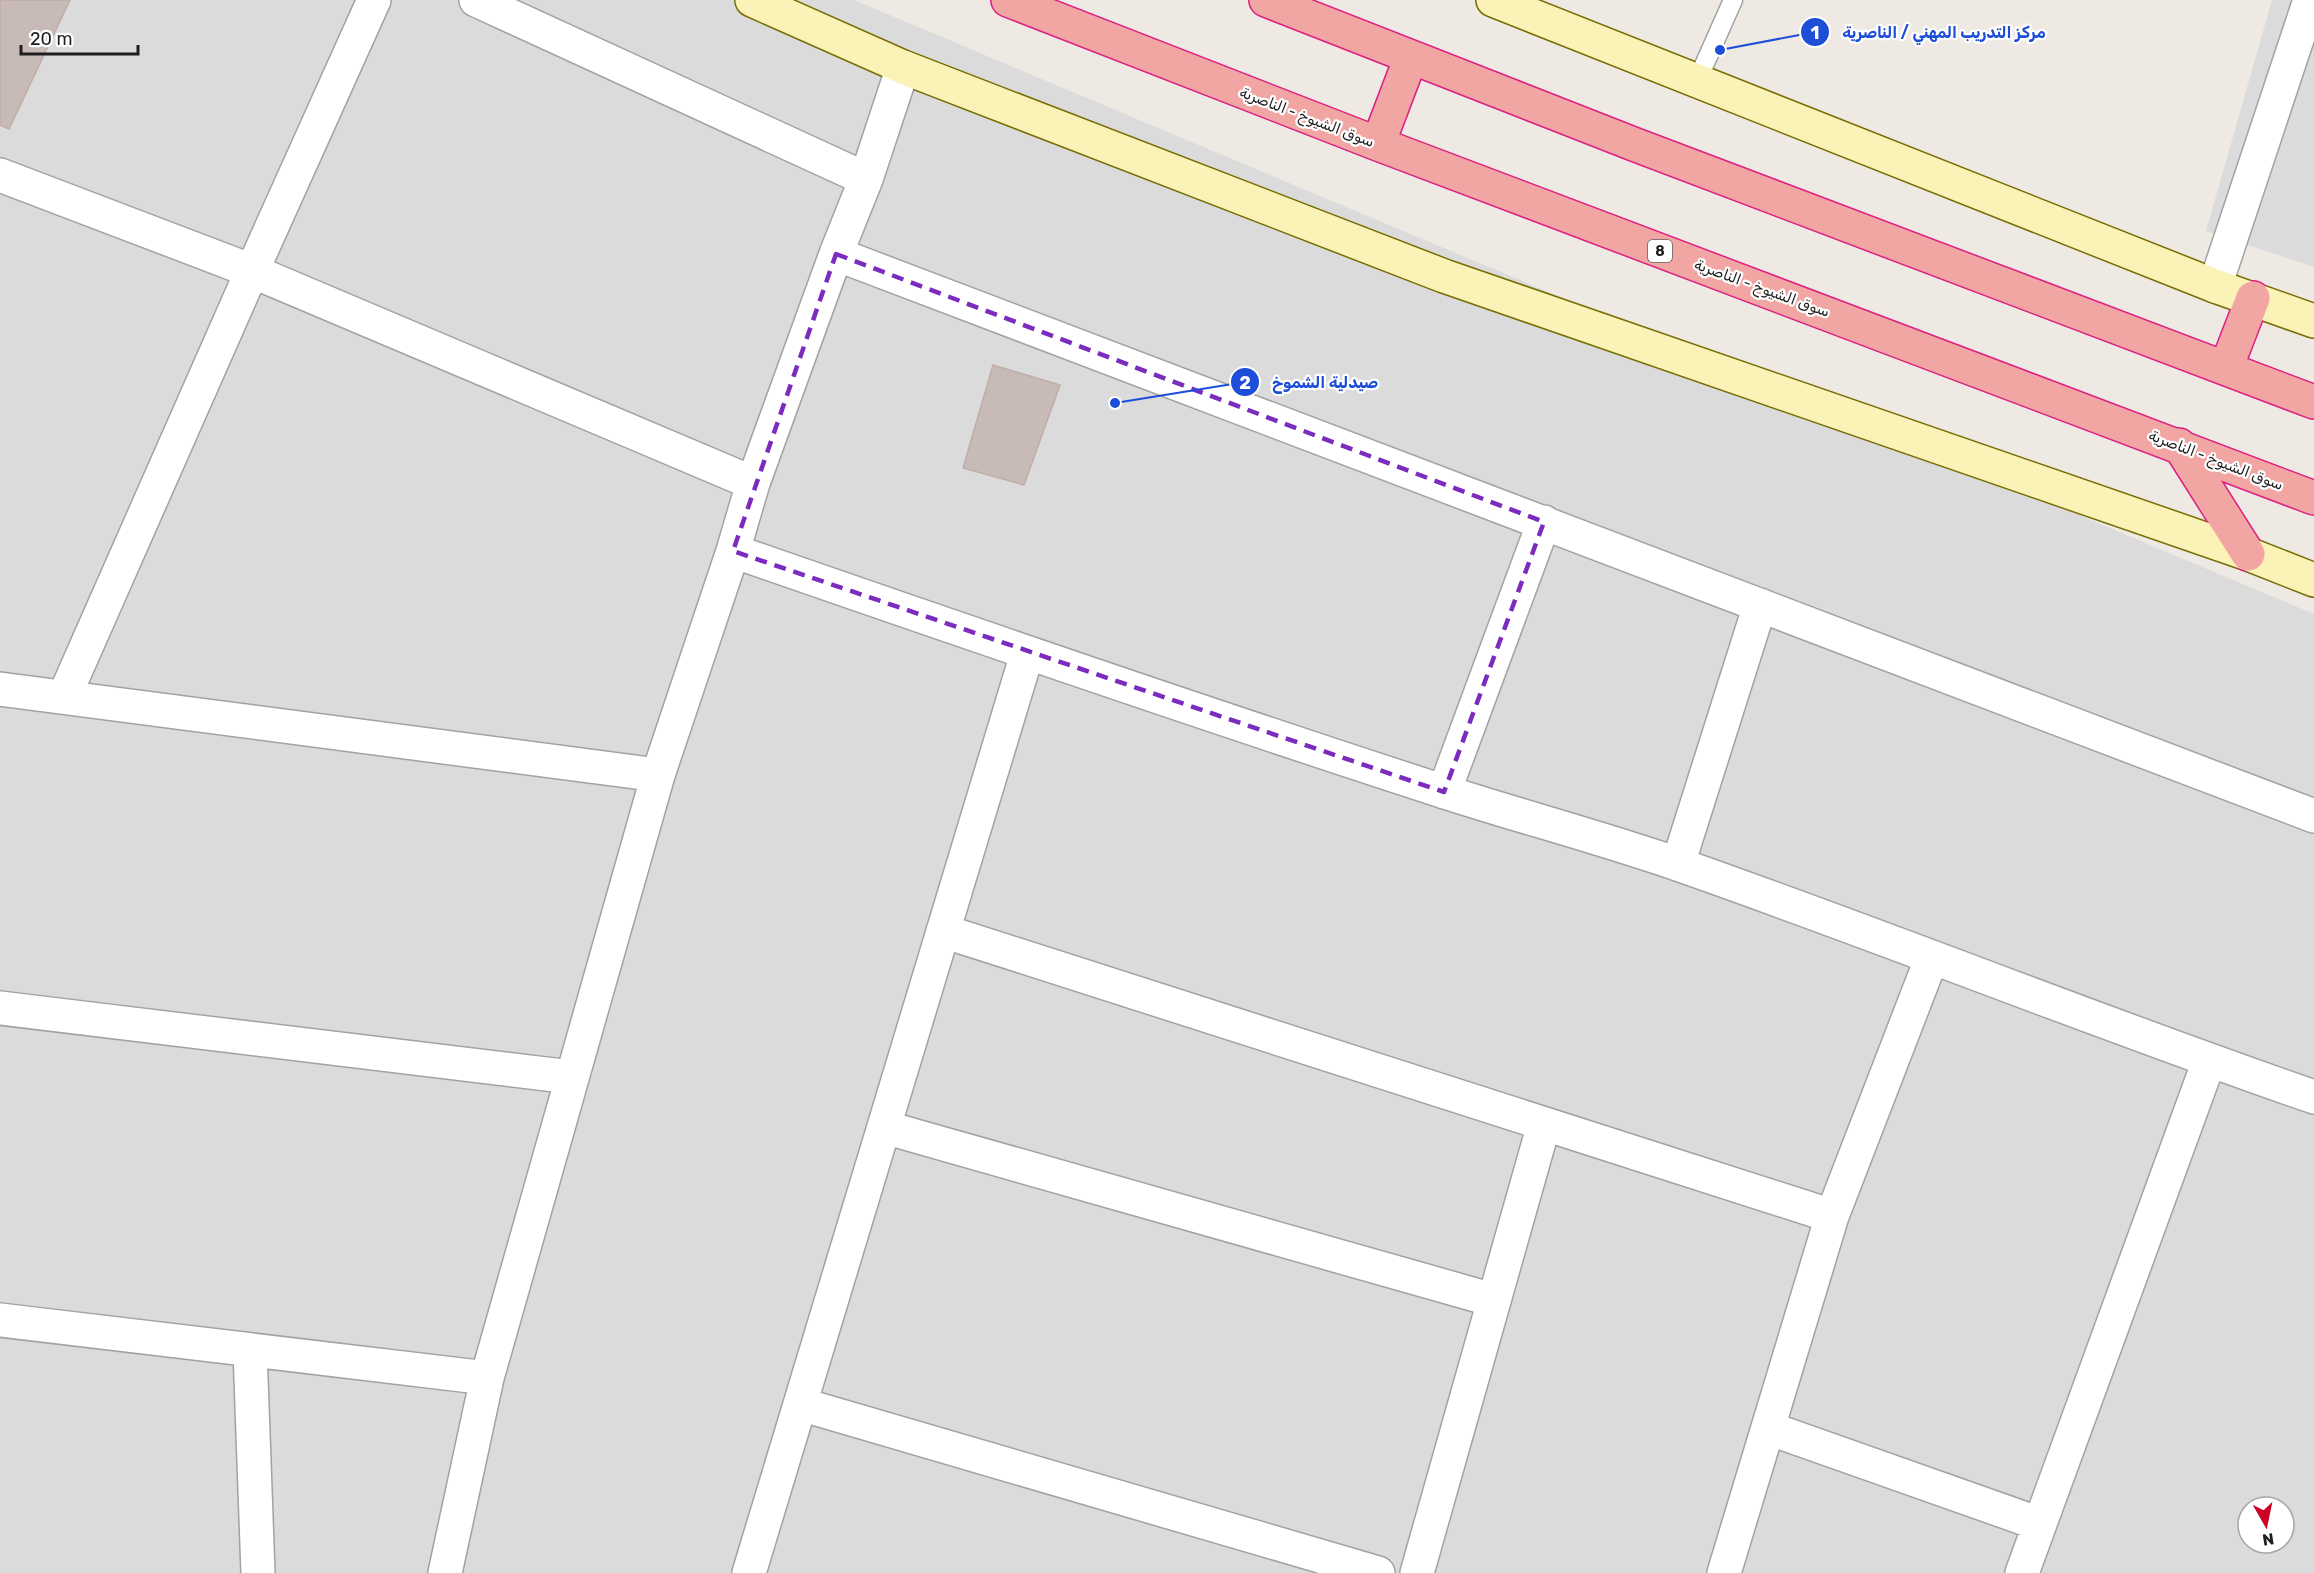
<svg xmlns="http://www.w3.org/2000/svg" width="2314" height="1573" viewBox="0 0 2314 1573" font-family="Rubik,'Noto Sans Arabic',sans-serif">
<rect width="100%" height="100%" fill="#efe9e3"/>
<path fill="#dcdbdb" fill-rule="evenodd" d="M0,0H854L2314,614V1573H0ZM2248,1507H2284V1543H2248Z
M2272,0H2314V267L2206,231Z"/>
<path fill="#c7bab7" stroke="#c1ada6" stroke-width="1.5" d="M0,0H70L9,129L0,125Z
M993,365L1060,385L1024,485L963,468Z"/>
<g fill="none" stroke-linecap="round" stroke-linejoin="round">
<g stroke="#a2a2a2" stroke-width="21">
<path id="service" d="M1697,81L1733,0"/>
</g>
<g stroke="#a2a2a2" stroke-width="36">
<path id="minor" d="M476,0L866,179
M0,175L252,271L753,483
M836,254L2314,816
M2215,286L2310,0
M733,551C969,633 1204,714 1442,791C1522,817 1603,838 1683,866C1894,940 2102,1024 2314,1097
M0,689L658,775
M64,697L252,271L374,0
M1444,792L1544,522
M1678,864L1760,605
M943,931L1832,1216
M0,1008L571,1077
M884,1127L1493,1300
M0,1320L487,1378
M250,1350L258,1573
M800,1404L1378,1573
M1768,1428L2040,1524
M445,1573L487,1378L658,775L733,551L753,483L836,254L866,179L903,67
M749,1573L1027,654
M1417,1573L1544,1124
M1724,1573L1832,1216L1932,957
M2022,1573L2209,1061"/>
</g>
<g stroke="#766e03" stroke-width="36">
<path id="secondary" d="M752,0L903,67L1444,276L2248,554L2314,580
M1493,0L2215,286L2314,321"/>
</g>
<g stroke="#dc2182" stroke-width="36">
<path id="trunk" d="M1008,0L1378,144L2314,498
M1266,0L1636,145L2314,402
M1378,144L1411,57
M2226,368L2253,298
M2179,445L2248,554"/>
</g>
<use href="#service" stroke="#fff" stroke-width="18"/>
<use href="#minor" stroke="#fff" stroke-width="33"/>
<use href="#secondary" stroke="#faf2b6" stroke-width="33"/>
<use href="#trunk" stroke="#f2a6a3" stroke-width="33"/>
</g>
<path fill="none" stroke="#7b2cbf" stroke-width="4.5" stroke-dasharray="12 8" stroke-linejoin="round" d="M836,254L1544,522L1444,792L733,551Z"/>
<g text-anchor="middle" stroke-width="4.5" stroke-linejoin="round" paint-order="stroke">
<rect fill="#fff" stroke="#626262" stroke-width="1.5" x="1648" y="240" width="24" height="22" rx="4.5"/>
<g font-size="14" font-weight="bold" fill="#1e1e1e">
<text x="1660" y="256">8</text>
</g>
<g font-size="15" fill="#1e1e1e" stroke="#fff">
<text transform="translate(1307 117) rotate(21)" y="5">سوق الشيوخ - الناصرية</text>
<text transform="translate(1762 288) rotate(20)" y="5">سوق الشيوخ - الناصرية</text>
<text transform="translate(2216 460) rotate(21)" y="5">سوق الشيوخ - الناصرية</text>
</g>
</g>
<path fill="none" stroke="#1d4ed8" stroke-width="2" d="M1720 50L1815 32M1115 403L1245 382"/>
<g fill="#1d4ed8" stroke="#fff" stroke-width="2">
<circle cx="1720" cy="50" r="6"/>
<circle cx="1115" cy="403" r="6"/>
<circle cx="1815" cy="32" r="15"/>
<circle cx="1245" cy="382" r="15"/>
</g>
<g font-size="18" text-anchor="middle" font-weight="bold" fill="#fff">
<text x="1815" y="39">1</text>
<text x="1245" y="389">2</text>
</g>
<g font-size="16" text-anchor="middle" font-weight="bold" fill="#1d4ed8" stroke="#fff" stroke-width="4.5" stroke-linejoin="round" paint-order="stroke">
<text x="1944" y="38">مركز التدريب المهني / الناصرية</text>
<text x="1325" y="388">صيدلية الشموخ</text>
</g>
<g transform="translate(2266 1525) rotate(171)"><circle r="28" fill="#ffffff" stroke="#a5a5a5" stroke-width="1.5"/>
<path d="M0-4.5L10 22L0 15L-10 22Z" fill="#cb0024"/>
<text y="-9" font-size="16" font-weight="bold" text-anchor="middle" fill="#1e1e1e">N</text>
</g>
<path d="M21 45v9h117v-9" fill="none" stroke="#1e1e1e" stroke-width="3"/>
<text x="30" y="45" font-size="18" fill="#1e1e1e" stroke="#ffffff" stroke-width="4.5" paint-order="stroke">20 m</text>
</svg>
